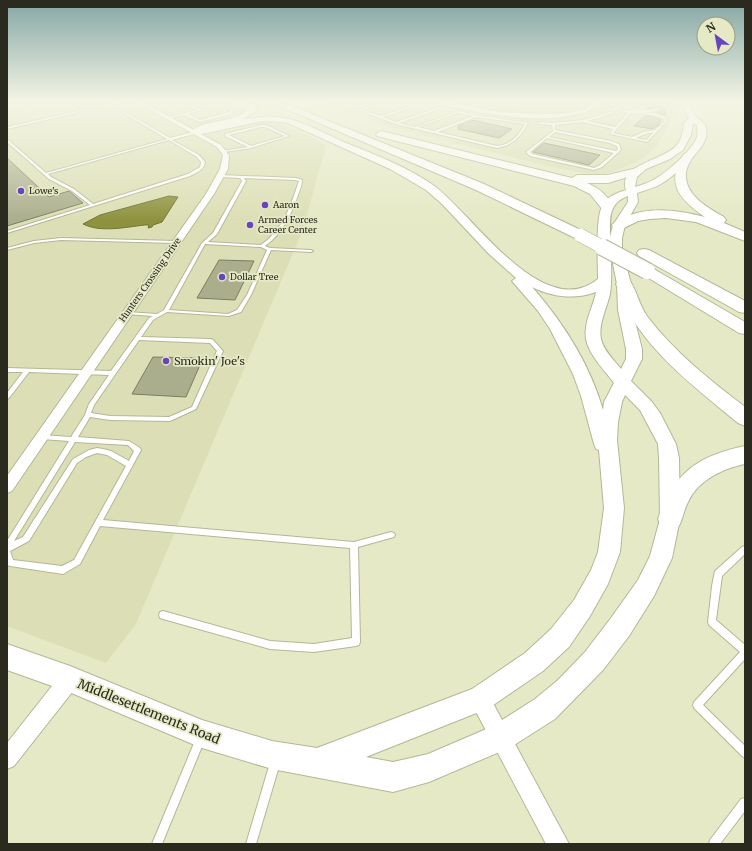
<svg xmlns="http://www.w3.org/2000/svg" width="752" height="851" viewBox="0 0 752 851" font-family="Merriweather,serif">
<rect width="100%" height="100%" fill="#e6e9c6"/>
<path fill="#dcdfb5" d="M7,102H232L244,108V112L206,125L218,131L249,122L275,121L320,141L326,146L302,232L136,624L106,663L7,626Z
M322,102H672L674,115L657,146L644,158L616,171L604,174L583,173L552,167L386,126Z"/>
<path fill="#cdd199" d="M452,102H590C565,124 483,110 452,102Z"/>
<path fill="#8e923e" stroke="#707334" d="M169,196L178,197L162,222L153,225L152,227L148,228L149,225H145C126,227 101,233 83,224L100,215Z"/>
<path fill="#abae8d" stroke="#7b7e5e" d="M647,102H661L666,115L657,113L659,112L660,108H646Z
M645,116H652L661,119L658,126H655L653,129L634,126Z
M472,120L512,129L499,138L458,129V126Z
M544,143L600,155L589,165L533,152Z
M7,158L49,197L69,191L83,203L7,226Z
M219,260L254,261L235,300L197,298Z
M153,357L203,358L186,397L132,394Z"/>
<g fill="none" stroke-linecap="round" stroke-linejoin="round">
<g stroke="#b4b795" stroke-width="2">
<path id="service" d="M30,102H35L7,109V107Z
M118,102H123L113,105L170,138L197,131V133L172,140L199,155L205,162C204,170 196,173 190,176L7,233V231L90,205L72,191L49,179L7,142V139L46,173L167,139L110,105L7,129V127ZM169,140L197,157L201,162L200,167L188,174L93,204L74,189L51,177L48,174Z
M169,102H172L174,104L172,105Z
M338,102H342L380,116L424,102L426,103L383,117L396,122L440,107L476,115L528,123C521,136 513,146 497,148L395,124ZM440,109L456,112L415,127L399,123ZM458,113L473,116L434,131L418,127ZM476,117L525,124C519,135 511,145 497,146L438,132Z
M617,102H619L620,105L616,109L629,111L633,109L649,110L659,109L658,111L649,112H633C644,112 656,112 667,118L666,122L647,142L610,134L613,129L582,122L555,125V130L611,141L619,144L621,150L602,167L594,170L530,156L526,152L553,131L552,125L539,124L538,122L553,123L583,120L610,112L613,110L595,107V105L614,109L618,105ZM615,110L628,113L615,127L587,121L612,114ZM631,113L652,115L665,119L664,122L655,130L643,132L632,137L613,133ZM555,132L610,143L617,146L618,149L616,151L549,137ZM654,132L646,140L636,138L645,134ZM547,138L614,153L600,165L594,168L532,154L530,152Z
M219,103L234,110L231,114L200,122L184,115L169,119L168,118ZM219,105L231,110L229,112L200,120L187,114Z
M261,125H266L289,136L251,148L224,152L222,151L248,147L225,136V134ZM261,127H265L285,136L251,146L229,135Z
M220,175L296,178L302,180C302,185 300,190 298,195C291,215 282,234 265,246L270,248L311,250L313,251L311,252L271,250L251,295L241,312L229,316L167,312L153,320L141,337L211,339L213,340L223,351L196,409L170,421L110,420L90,417L78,437L129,441L140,448L141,450L103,520L354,542L391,532L394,533L395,535L394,537L358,547L360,642L359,645L356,646L314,652L270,649L163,619L160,618L159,615L160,612L163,611L270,641L314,644L352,638L350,548L100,526L80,564L63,574L10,566L7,565V541L69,441L42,439H40L39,437L40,435H42L71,437L85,415L89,404L109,375L29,372L9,398L7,399V393L23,372H7V368L111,371L149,318L153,316L127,314L125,313L127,312L157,314L164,310L202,243L213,233L242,181L240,178L221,177H220ZM244,178L295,180L299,181C291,205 283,230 261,245L208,242L217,234L246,181ZM205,244L261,247L267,250L247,295L237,310L228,314L169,310ZM139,340L210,343L217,351L192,407L169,417L110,416L91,413L94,405ZM75,442L128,445L134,451L129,461L111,451L103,449L97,448L89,450L73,459L23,537L14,541ZM97,453L107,455L126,466L74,560L62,566L13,560L10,551L29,541L77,463L86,457Z
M61,238L176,241L178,242L176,243L61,240L34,243L7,250V248L34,241Z
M745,546V554L722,576L716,620L745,645V659L703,705L745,746V758L742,756L694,708L693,705L694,702L740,652L709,625L708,622L712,586L715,571L742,547Z
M200,734L203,736L205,739L162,844H152L197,736Z
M275,758L278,760L280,763L256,844H246L270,763L272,760Z
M745,798V811L720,844H709L710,840L741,799Z"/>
</g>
<g stroke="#b4b795" stroke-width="2">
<path id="minor" d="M136,102H143L221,145L229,155L228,169L214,194L12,491L7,493V476L206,194L220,169L223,155L217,147Z
M438,102H448L499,112L547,114L569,113L585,109L595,102H602C573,128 503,117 468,110C458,108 446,107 438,102Z
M70,670L77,672L79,679L77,686L14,766L7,769V743L63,672Z
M480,689L487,692L569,844H546L473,706L470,699L473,692Z"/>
</g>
<g stroke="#b4b795" stroke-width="2">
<path id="secondary" d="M680,102H688L696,117L705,124C706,128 707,133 706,137C703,151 674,176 661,184C654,188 645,190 637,193L638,202L625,225L622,238V249L631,284L632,310L642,349V359L631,381L652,402L660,413L676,444L679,458L680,519L672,558L654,596L629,636L603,670L555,719L511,747L429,782L393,792L272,769L202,748L69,692L7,670V644L70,666L202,720L272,741L317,748L472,689L525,653L551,629L574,600L591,570L598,552L604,508L599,450L596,449L594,444L581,396L573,374L550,329L538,311L512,281L516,278L489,254L442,204L426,190L390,169L299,128L285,122L262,121L207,133L196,135L192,132L196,129C231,124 263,109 299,122C315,128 330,136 346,143C376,155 407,167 433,185C472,213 543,324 598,279C598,262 595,217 603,204C608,196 617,193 626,190C617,165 664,160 676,146C682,140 683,131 684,123L689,118ZM693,123L697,125C697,129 698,134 697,137C693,150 665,174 653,180C648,183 641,185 635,187L637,177L646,169L670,159L683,150L691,135ZM628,196V202L613,225L610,237C610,219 608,203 628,196ZM611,254L617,284L618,310L626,349V359L621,369C614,360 603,350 601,339C598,324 607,308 610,294C612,280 611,267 611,254ZM532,287C552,297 575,300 596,292C594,304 587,316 586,328C582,349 603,368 614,383L604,402L603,410C590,365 563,322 532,287ZM625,395L640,410L658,444L659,458L660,519L650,556L638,580L611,618L585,652L558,680L535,699L491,727L428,754L393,762L366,757L489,708L543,671L569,647L590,616L608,584L620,552L624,508L617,440L618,422L622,402Z"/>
</g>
<g stroke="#b4b795" stroke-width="2">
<path id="trunk" d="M270,102H282L484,184L585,232L587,235L585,238L580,239L575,238L476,190Z
M252,103L257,106L255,112L240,121L204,131L196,135L191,132C201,119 237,123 246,110C247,108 248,106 249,104Z
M381,131L572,178L577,175H608L637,168L641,169L643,171L641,173L608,183H587C599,188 607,195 613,206L612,209H602L590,194L574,186L377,136L376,134Z
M688,153L693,156C691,161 686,167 686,173C684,195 708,208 724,217L726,220L724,223L745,232V241L696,222L666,218L650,219L638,221L624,228H614L612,225C615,221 620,219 625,217C650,206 679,210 705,217C679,199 665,183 684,154Z
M644,249L649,250L745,301V313L739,312L639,256L637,253L639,250Z
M647,266L652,268L745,322V334L739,333L642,274L639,271L642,268Z
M624,279L630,281C637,291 639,305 647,316C674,352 710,380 745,407V426L738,423C692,385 635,343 616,284L618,281Z
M745,446V464C724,468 699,480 689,500C684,509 683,518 679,526L670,530L661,526L658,519C674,473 697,456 745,446Z"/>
</g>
<use href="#service" fill="#fff" fill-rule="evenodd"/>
<use href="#minor" fill="#fff" fill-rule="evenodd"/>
<use href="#secondary" fill="#fff" fill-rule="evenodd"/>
<use href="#trunk" fill="#fff" fill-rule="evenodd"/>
<g stroke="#b4b795" stroke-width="14" stroke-linecap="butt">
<path id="trunk-bridge-far1" d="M580,235L604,248"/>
</g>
<g stroke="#b4b795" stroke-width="18" stroke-linecap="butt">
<path id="trunk-bridge" d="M602,247L647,271"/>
</g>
<use href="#trunk-bridge-far1" stroke="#fff" stroke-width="13"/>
<use href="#trunk-bridge" stroke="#fff" stroke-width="16"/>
</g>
<linearGradient id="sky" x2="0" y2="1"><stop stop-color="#84a6a4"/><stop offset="0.46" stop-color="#f4f5e5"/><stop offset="1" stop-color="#f4f5e5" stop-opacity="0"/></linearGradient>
<rect width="752" height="221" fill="url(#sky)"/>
<g fill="#6745be" stroke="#e6e9c6" stroke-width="1.5">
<circle cx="21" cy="191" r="4"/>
<circle cx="265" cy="205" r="4"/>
<circle cx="250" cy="225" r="4"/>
<circle cx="222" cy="277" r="4"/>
<circle cx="166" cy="361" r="4"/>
</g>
<g text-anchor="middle" stroke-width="3.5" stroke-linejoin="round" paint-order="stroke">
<g font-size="9" fill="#2a2b1e" stroke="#e6e9c6" text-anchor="start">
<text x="29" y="194">Lowe's</text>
<text x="273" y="208">Aaron</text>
<text x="258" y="223">Armed Forces<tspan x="258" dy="10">Career Center</tspan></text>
<text x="230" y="280">Dollar Tree</text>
</g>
<g font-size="9" fill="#2a2b1e" stroke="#e6e9c6">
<text transform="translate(150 280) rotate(-55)" y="3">Hunters Crossing Drive</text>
</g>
<g font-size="11" fill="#2a2b1e" stroke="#e6e9c6" text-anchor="start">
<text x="174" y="365">Smokin' Joe's</text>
</g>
<g font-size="13" fill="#2a2b1e" stroke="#e6e9c6">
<text transform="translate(149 711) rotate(22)" y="5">Middlesettlements Road</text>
</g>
</g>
<rect width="752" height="851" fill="none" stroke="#2a2b1e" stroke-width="16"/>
<g transform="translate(716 36) rotate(328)"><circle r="19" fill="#e6e9c6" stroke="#9b9d83"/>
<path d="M0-3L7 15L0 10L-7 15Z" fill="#6745be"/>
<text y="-6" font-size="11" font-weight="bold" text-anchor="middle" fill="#2a2b1e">N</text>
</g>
</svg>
